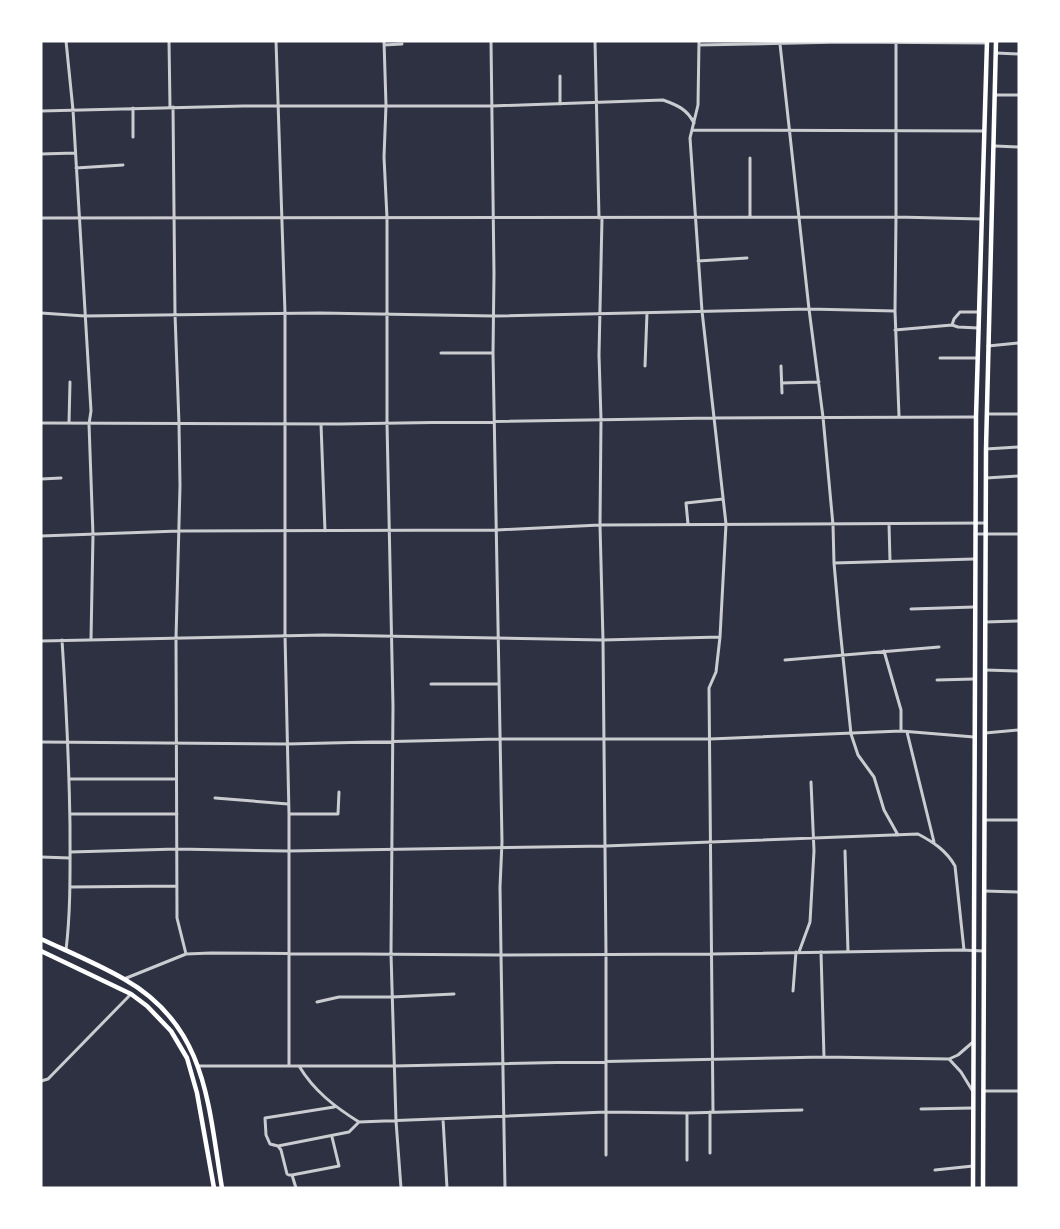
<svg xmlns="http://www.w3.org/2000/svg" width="1060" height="1229" viewBox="0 0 1060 1229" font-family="Barlow,sans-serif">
<rect width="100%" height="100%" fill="#2d3142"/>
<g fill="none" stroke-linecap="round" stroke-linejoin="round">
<path stroke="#caccd0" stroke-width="3" d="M66,41L73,110L91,411L89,424L93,535L91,639
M169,41L170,107
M276,41L285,313V635L289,814V1066
M384,41L386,105L384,157L387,218V423L393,706L391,954L396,1121L401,1188
M491,41L494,274L493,353L502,842L500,887L501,955L505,1188
M595,41L599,218
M699,41L698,105L690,138L702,311L726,524L720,637L716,672L709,688L713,1112
M896,41V217L895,311L899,416
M780,44L809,309L823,417L833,525L834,563L839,619L851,734L858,755L874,777L884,810L898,835
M384,45L402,44
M699,45L843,42L987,43
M996,53L1019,54
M560,76V104
M995,95H1019
M173,107L175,314L179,424L180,486L176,638L177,918L186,954
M41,111L243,106H492L663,100C677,105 687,109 694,123
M692,130L984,131
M133,137V108
M995,146L1019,147
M41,154L75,153
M76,168L123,165
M750,217V158
M41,218L896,217L982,219
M602,218L599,355L601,420L600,525L603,640L606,954V1155
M698,261L747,258
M41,313L85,316L320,313L494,316L809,309L895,311
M952,325L954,319L960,312H979
M895,330L952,325L958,327L978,328
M988,346L1019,343
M441,353H493
M940,358H977
M645,366L647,313
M781,366L782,393
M782,383L819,382
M987,414H1018
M41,423L339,424L713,418L976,417
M69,423L70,382
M321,424L325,531
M986,449L1019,447
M986,478L1019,476
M41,479L61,478
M688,524L686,503L723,499
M889,524L890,561
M975,534H1019
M41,536L179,531L497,530L600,525L985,523
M834,563L974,559
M911,609L974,607
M985,622L1019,621
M62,640C66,701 69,763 70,824C70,866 71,909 66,950
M41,641L323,635L603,640L720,637
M884,651L901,710V731
M785,660L939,647
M985,670L1019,671
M937,680L974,679
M431,684H499
M907,732L934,842
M985,733L1019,730
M41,742L287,744L499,739H710L901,731L974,737
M69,779H176
M215,798L288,804
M70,814H177
M289,814H338L339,792
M985,820H1019
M845,851L848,952
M70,852L177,849L288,851L605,846L918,834C933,842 946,850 955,866L964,950
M41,857L70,858
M70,887L177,886
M984,891L1019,892
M799,952L810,922L814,851L811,782
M821,952L824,1057
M124,979L186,954L211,953L501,955L711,954L961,950L984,951
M793,991L796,952
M317,1002L339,997H392L454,994
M949,1059L961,1072L972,1090
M199,1066H394L824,1057L949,1059L958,1055L973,1042
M299,1066C314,1091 335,1107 359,1122L606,1112L687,1113L802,1110
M41,1081L48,1079L131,994
M984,1091H1019
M921,1109L973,1108
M710,1112V1153
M687,1113V1160
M443,1119L447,1188
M278,1146L349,1132L359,1122
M935,1170L973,1166
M292,1175L339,1166L332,1137
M296,1188L292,1175H289L287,1174L281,1150L278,1146L270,1144L266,1135L265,1118L334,1107"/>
<path stroke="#fff" stroke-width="4.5" d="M41,939C69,952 98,964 124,979C207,1026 208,1104 222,1188
M41,951L131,994L147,1006L171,1031L187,1058L197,1093L214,1188"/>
<path stroke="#fff" stroke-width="4.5" d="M973,1188L976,417L987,41
M983,1188L986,449L996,41"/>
</g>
<rect width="1060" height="1229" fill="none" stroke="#ffffff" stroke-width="85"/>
</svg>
